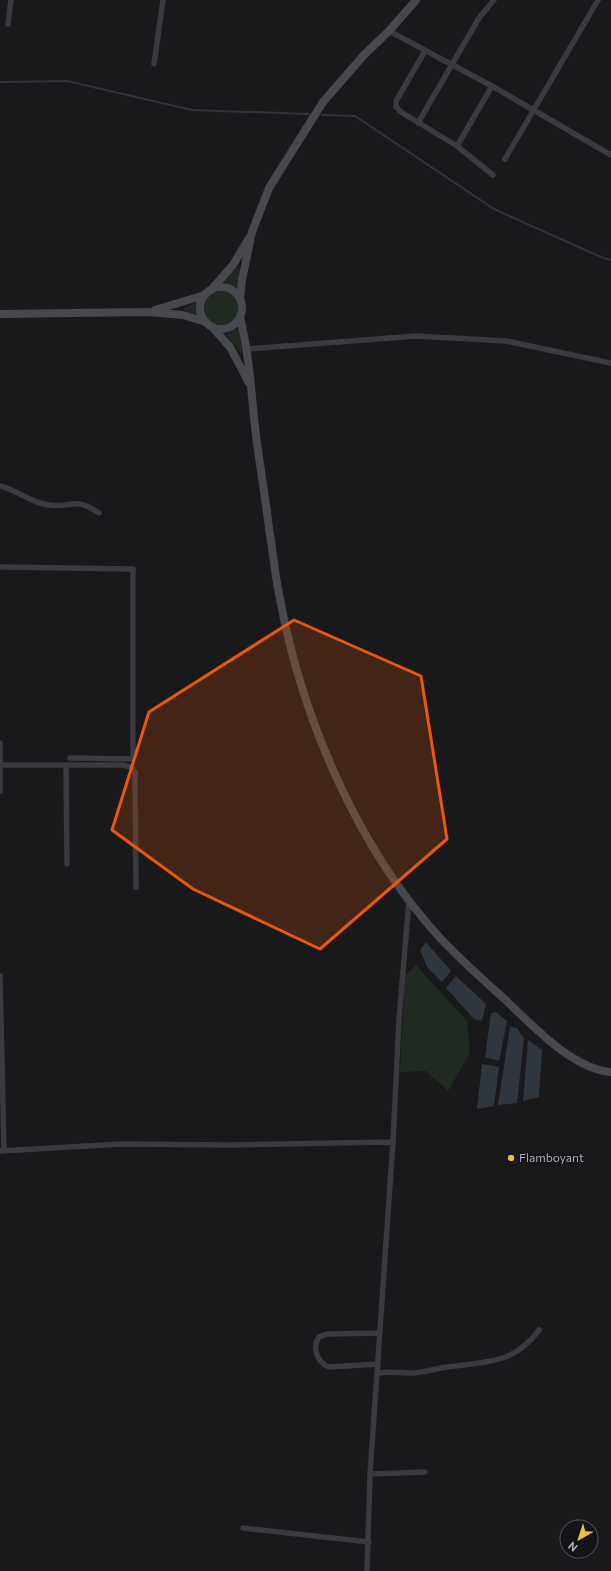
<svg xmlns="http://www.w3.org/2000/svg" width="611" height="1571" viewBox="0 0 611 1571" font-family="Commissioner,sans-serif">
<rect width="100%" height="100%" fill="#19181b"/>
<path fill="#202922" d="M240,265L237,288L223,282Z
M204 308a17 17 0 1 1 34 0a17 17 0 1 1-34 0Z
M197,302L198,316L184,310L183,308Z
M239,328L242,355L226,334Z
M416,965L467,1021L470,1053L448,1091L426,1071L400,1072L405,975Z"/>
<path fill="#2f363e" d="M426,942L451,971L442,982L427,967L420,950Z
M456,976L486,1004L482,1021L474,1019L446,988Z
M496,1012L507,1021L499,1061L485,1057L491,1013Z
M510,1027L517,1028L524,1038L517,1103L498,1105Z
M528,1040L542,1050L539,1097L523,1101Z
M482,1064L499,1067L494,1106L477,1109Z"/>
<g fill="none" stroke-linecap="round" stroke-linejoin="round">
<path stroke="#2f363e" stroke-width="2" d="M0,82L67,81L192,110L309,114
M322,115L355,116L494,209L601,257L611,260"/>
<path stroke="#3a3a3f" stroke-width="5.5" d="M8,24L11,0
M389,31L492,86L611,155
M425,51L396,101V107L401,112L457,146L493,175
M154,64L163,0
M418,123L479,18L494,0
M457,146L492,86
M505,159L598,0
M248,349L416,336L506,341L611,363
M0,486C17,490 31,503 49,505C73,508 74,496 99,513
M0,567L133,569V759L70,758
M0,743V791
M0,765H123L131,767L135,772L136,887
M66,765L67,864
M0,976L4,1151
M0,1151L122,1144L230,1145L393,1142
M378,1364L329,1367C317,1363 312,1347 319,1337L327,1334L379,1333
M378,1373C389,1371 400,1373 412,1373C424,1373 436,1368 448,1367C487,1361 513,1365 539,1330
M370,1474L425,1472
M243,1528L369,1542
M367,1571L370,1474L393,1142L399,1019L409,901"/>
<path stroke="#48494f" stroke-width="8" d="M200 308a21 21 0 1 1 42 0a21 21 0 1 1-42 0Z
M211,290L233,265L249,238
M240,298L242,280L252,232L269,188L323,102L364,55L389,31L416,0
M155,310L205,295
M0,314L148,312L183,315L206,322
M240,317C249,354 251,389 255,427C259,461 265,495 269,528C273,552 275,576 280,599C302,718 358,850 442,940C460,959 480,977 500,995C529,1021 570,1069 611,1072
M212,327L230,347L249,383"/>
</g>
<path fill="#e8590c" fill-opacity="0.2" stroke="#e8590c" stroke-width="3" stroke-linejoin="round" d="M294,620L421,676L447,839L320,949L193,889L112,830L149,712Z"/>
<circle fill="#edbe3e" stroke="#141316" stroke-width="1.5" cx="511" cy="1158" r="4"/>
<g text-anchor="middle" stroke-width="3.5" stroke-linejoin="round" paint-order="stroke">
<g font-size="12" fill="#abafba" stroke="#141316" text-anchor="start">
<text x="519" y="1162">Flamboyant</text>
</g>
</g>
<g transform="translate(579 1539) rotate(219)"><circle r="19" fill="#141316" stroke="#505158"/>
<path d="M0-3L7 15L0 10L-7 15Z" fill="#edbe3e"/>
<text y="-6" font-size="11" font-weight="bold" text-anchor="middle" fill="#abafba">N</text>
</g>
</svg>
